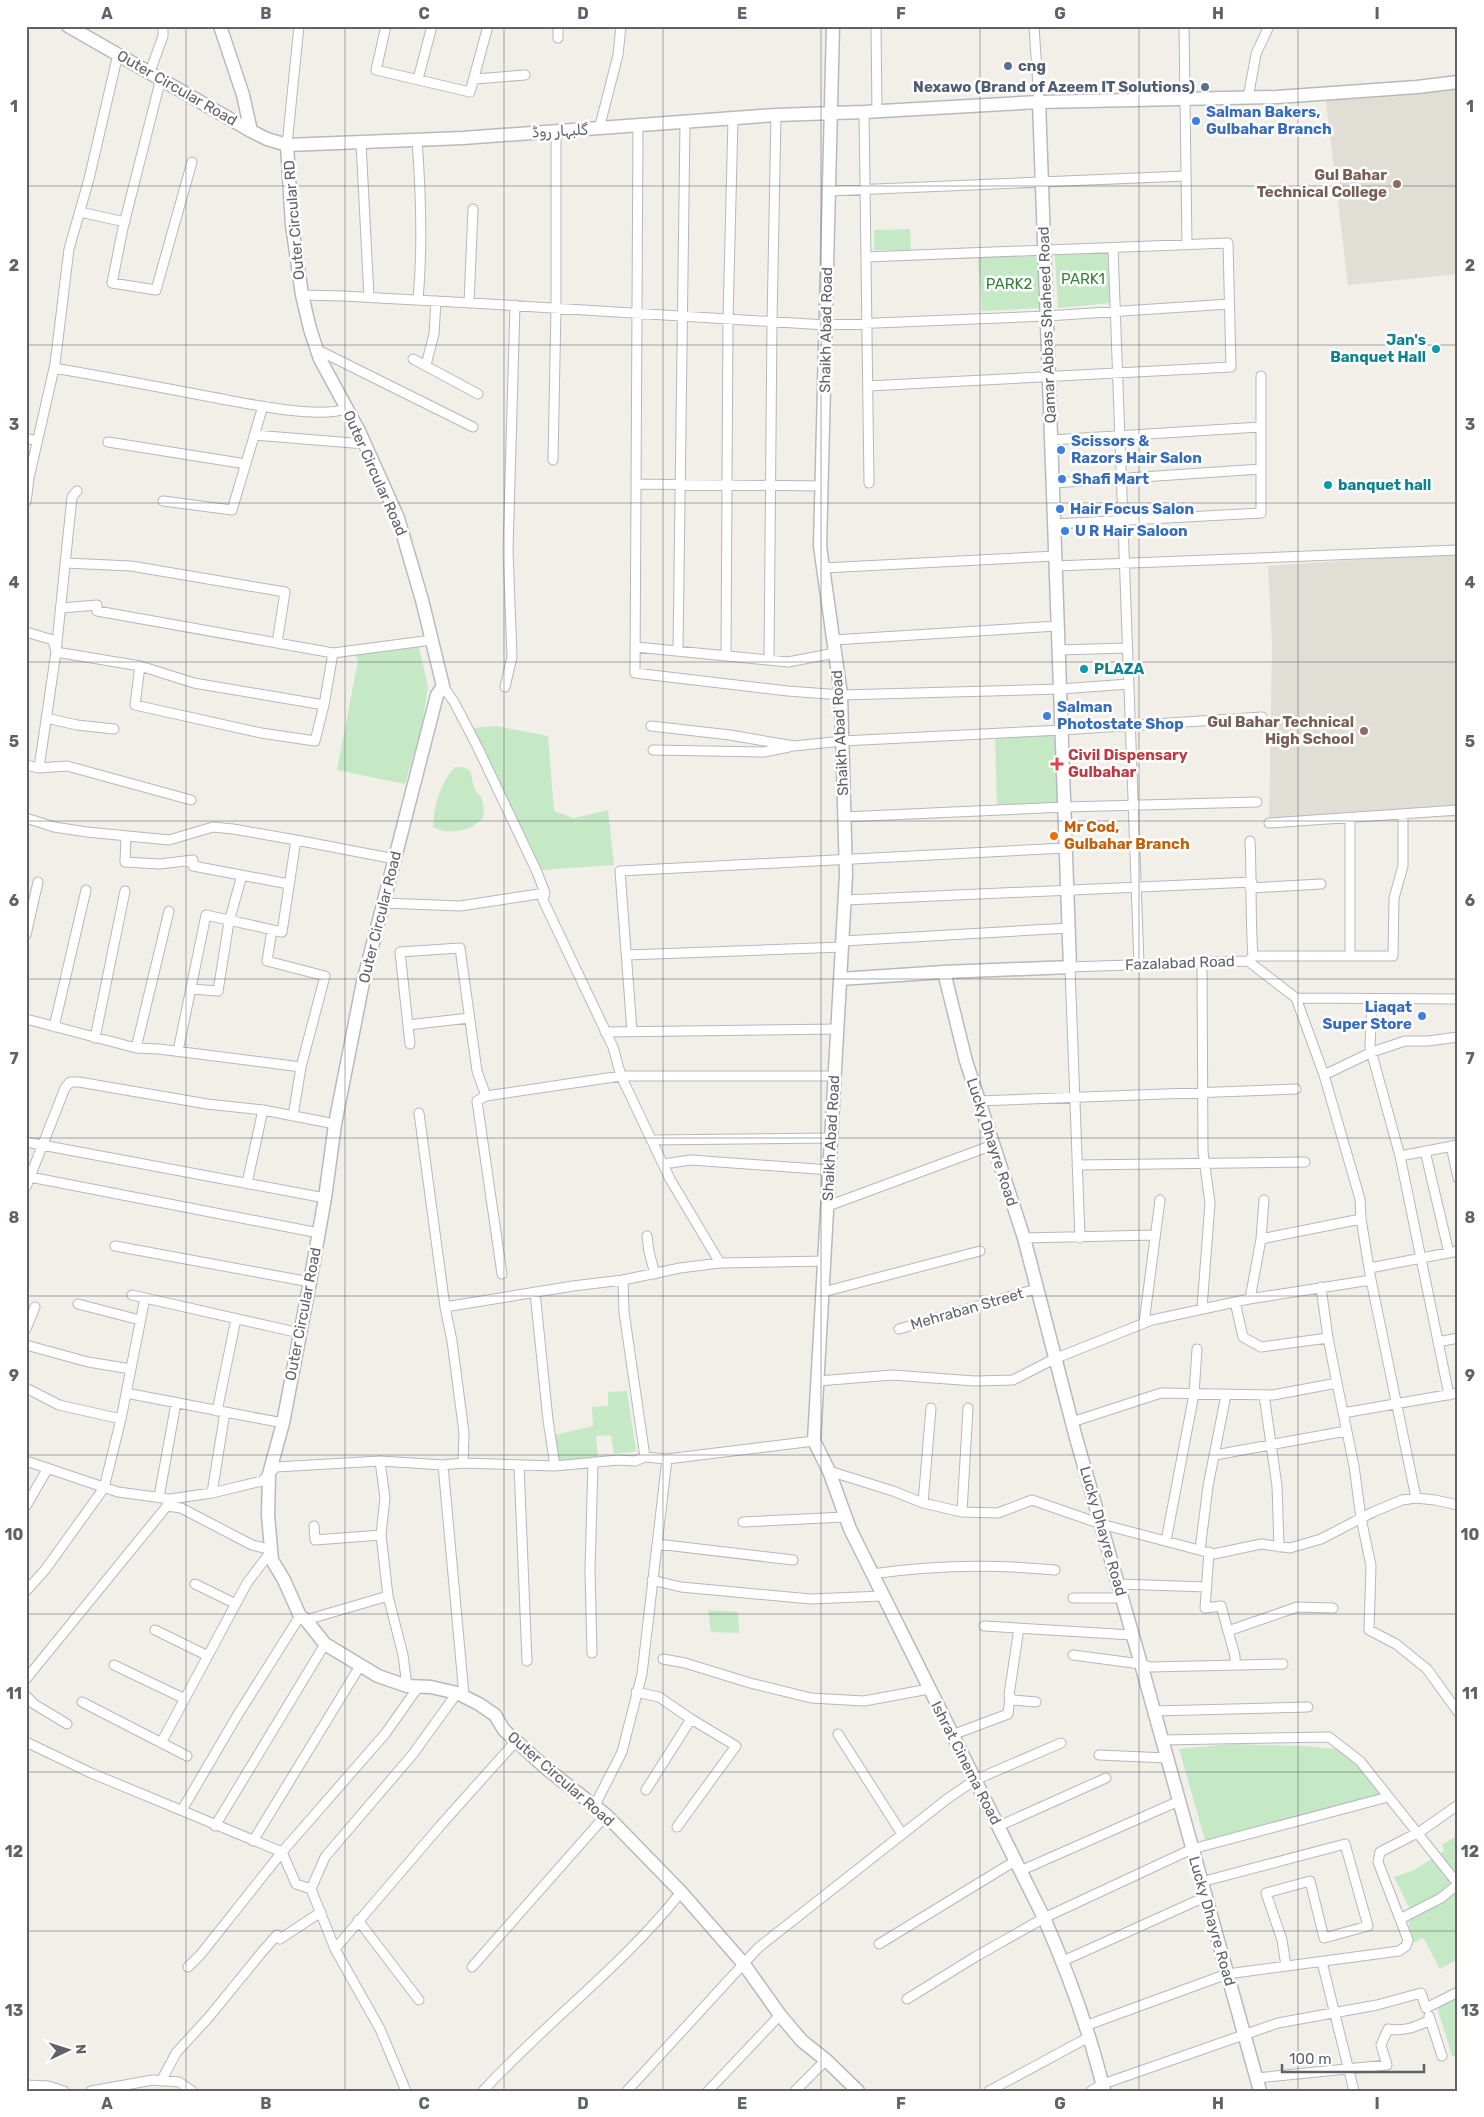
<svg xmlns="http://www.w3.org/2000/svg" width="1484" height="2117" viewBox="0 0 1484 2117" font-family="Rubik,Vazirmatn,sans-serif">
<rect width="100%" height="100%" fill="#f1efe8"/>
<path fill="#e1ded6" d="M1458,81V274L1348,285L1325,94Z
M1458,553V817L1332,819L1269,823L1272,645L1268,566Z"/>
<path fill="#c5e8c5" d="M910,229L911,250H874V230Z
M1107,251L1111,303L1058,308L1055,255Z
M1039,256L1041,308L982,311L978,258Z
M418,643L428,687L422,725L405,784L337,770L358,661L354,651Z
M496,726L548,736L554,811L574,818L608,810L614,865L540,870L473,728Z
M1054,733L1058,806L997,808L995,734Z
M455,767C478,767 468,778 476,792C477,794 480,795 481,797C484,804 484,811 483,818C471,831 449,836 433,827C434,806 440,783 455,767Z
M627,1391L636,1451L614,1454L611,1435L596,1436L598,1458L558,1463L555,1435L593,1426L592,1407L608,1406V1392Z
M708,1610L738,1612L739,1633L711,1632Z
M1233,1744L1301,1746L1337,1749L1357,1764L1381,1794L1205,1840L1179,1749Z
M1458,1835V1959L1440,1969L1424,1939L1422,1938L1414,1943L1408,1919L1410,1909L1394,1877L1414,1870L1444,1851L1442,1845Z
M1458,1996V2056H1452L1437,2007Z"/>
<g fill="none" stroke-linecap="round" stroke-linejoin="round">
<g stroke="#b5b8bc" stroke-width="11">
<path id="street" d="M386,26L376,70L470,92L488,26
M558,26V38
M876,26L877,112
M1034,26L1039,102
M1184,26L1187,245
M150,72L163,36V26
M161,78L123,228L112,283L156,290L192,162
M418,79L432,26
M475,79L525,75
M1248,98L1256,54L1269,26
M864,112L869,483
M638,127L635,673L788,691L841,695L1060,689L1129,684
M599,129L618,55L621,26
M417,140C421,193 423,246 418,300
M361,143L369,297
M287,145L299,26
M829,191L1185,176
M80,212L125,222
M1113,248L1139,964
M866,257L1228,243L1231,367L868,386
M302,295L343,296L489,304L826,325L1047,316L1229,304
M469,303L473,209
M316,349L473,427
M413,359L478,394
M426,365L434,334L436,301
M54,368C106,377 159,387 211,397C246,403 314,419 347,409
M254,435L365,444
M26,438L37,441
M1051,440L1260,427
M108,442L246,464
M553,460L556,308V130
M1053,483L1261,469
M636,484L822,486
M163,501L232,510L263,406
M26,502L29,478L55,364L69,249L89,179L118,54
M1054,524L1261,513V376
M65,563L131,566L285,592L277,643
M1055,566L1458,550
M823,568L1055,556
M61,608L97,605V611L333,653L432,640
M26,632L53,640L56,652L140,666L194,683L324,705
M833,640L1058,626
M636,647L788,662L835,653
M1059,650L1127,648
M678,651L685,123
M726,656L728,319L733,118
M769,660L772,322L776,115
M140,666L135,705L261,733L315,741L324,705L333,653
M443,686L454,702L477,746L537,872L545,893L543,900L613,1047L621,1076L670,1179L720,1263
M505,687L512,657L508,550L515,305
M46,718L77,725L114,729
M651,726L730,735L794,746L842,741L1062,730L1262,717
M653,750L764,752L789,747
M26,765L39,768L56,652L72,497L77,491
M39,768L67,766L191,800
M844,817L1065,807L1257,802
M26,818L54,827L87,832L169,840L213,827L233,829L296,840
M1350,818V956
M1269,823L1458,810
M126,836L125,862L160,864L193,860V866L289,884
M1250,841C1252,879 1250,917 1253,956L1250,959
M1250,888L1321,884
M845,900L1252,882
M383,903L460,906L545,893
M272,930L267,961L325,976L301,1067L293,1116
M26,935L38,882
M843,941L1069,928
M627,955L842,947
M1253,956H1393L1394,898L1403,866V814
M1202,962L1203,1152L1210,1203L1202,1308
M191,989L218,991L229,922L242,875
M1296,998L1324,1075L1360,1199L1361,1219L1371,1280L1416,1498
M1372,999L1370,1047L1400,1156L1458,1145
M26,1019L136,1048L159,1049L301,1067
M408,1025L469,1018
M54,1027L86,890
M632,1031L620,871L1066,848
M605,1032L838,1029
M95,1038L125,891
M410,1044L400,952L460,948L477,1071L486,1096
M136,1048L169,911
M178,1051L206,915L282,932L296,840L395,859
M1324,1075L1372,1052L1405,1041H1428L1458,1037
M979,1101L1296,1089
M419,1113L445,1307L452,1341L464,1433L463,1463
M651,1140L832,1138
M26,1142L325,1198
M1451,1146L1458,1178
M1425,1151L1449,1253
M1400,1156L1449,1395
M663,1164L691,1160L830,1170
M1077,1165L1305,1162
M30,1177L319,1233
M247,1183L263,1110
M26,1187L65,1088L70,1082H79L207,1104L263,1110L335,1124
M828,1206L993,1145
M647,1236L649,1252L655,1274
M1024,1238L1155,1235
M1080,1238L1070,967L1248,961L1296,998L1458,999
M1261,1239L1361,1219
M115,1246L310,1282
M1370,1268L1458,1251
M502,1274L477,1101L486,1096L621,1076H834
M623,1280L624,1312L645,1457
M1321,1287L1328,1338L1337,1383
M535,1292L548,1420L555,1466
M823,1292L980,1251
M132,1295L300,1333
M1250,1299L1261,1239L1264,1200
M1235,1302L1243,1337L1261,1347L1328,1338
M78,1304L140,1320
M445,1307L573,1286L623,1280L680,1268L720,1263L825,1261
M1144,1323L1160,1200
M26,1329L35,1307
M899,1329L1036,1289
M1438,1342L1458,1338
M26,1345L88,1362L131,1369
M818,1381L892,1375L975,1381L1013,1380L1054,1359L1152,1320L1249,1299L1371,1280
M26,1388L59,1405L121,1419
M126,1393L283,1423
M1264,1395L1277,1486L1279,1547
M217,1411L236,1319
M1343,1413L1458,1393
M1072,1422L1161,1393L1273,1395L1337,1383L1354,1466L1361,1518L1371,1566L1369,1630L1396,1644L1427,1669L1458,1712
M1215,1455L1346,1431
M26,1461L118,1492L170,1499L212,1493L262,1481L276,1467L380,1461L443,1465L463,1463L555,1466L618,1460L635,1461L645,1457L667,1459L814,1441
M380,1461L385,1498L381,1535L388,1596L403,1655L407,1686
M443,1465L464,1695
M519,1465L527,1661
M829,1471L893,1491L923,1503L962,1512L998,1513L1032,1500L1101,1524L1214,1554L1261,1544L1290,1548L1321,1539L1373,1512L1402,1500L1416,1498L1435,1500L1458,1505
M212,1493L225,1412
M159,1497L176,1403
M923,1503L931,1408
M26,1506L48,1468
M962,1512L968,1408
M743,1522L844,1517
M314,1526L315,1540L381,1535
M1166,1541L1194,1394L1197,1349
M657,1544L793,1560
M1200,1550L1208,1486L1226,1395
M1209,1552L1205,1608L1221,1606L1235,1656V1665
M872,1574C933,1565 993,1564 1055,1570
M652,1580L681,1587L811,1599L882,1596
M195,1584L236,1604
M1118,1584L1207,1587
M26,1591L45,1570L104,1488L121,1419L145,1298
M1073,1598H1122
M306,1620L388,1596
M984,1626L1132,1635
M1019,1628L1009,1695L1013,1700L1036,1702
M155,1630L208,1656
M1228,1631L1297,1607L1333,1608
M592,1653L590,1570L593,1462
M1073,1655L1141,1664L1150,1667L1283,1664
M663,1659L685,1663L750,1683L811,1698L864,1701L929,1689
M114,1665L185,1699
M26,1679L167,1506V1501
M636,1692L659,1697L691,1719L736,1746L677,1827
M26,1696L34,1704L67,1724
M82,1702L187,1756
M1154,1711L1308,1707
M838,1734L902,1834
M952,1735L1008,1714L1010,1697
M1162,1740L1329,1737L1360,1761L1458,1884L1441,1898L1400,1919
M26,1742L91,1773L282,1852L296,1884L311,1889L335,1949L380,2029L406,2091
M161,1743L247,1583L272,1550L252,1545L181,1508L167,1506
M1099,1755L1167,1758
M646,1790L691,1719
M594,1807L622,1752L642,1674L667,1459
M182,1810L237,1716L300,1616
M215,1826L325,1644
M999,1826L1106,1778
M253,1841L360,1666
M1020,1871L1179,1801
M1201,1882L1345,1844L1368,1926L1324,1938L1310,1881L1266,1893L1282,1940L1286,1966
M311,1889L325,1857L413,1754L457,1693
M358,1920L419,2000
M879,1944L1015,1861
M335,1949L440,1826L516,1741
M1063,1961L1205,1897
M1322,1962L1354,2091
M188,1967L201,1954L282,1852L385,1734L419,1686
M472,1967L606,1815
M907,1999L975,1957L1044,1918L1192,1849L1388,1797
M1429,2016L1442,2056
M1085,2026L1227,1974L1399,1951L1406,1946L1408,1940L1378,1862L1380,1852L1421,1831L1458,1805
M1256,2078L1387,2065L1381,2045L1388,2029C1403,2032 1416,2027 1430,2020
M161,2081L176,2053L209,2017L262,1952L277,1935L280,1939L321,1912
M26,2085L48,2086L64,2091
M91,2091L153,2080L179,2082L192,2091
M483,2091C546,2022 623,1966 681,1892
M627,2091L758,1948L947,1799L975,1780L1061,1743
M708,2091L780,2015
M795,2091L826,2060
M989,2091L1089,2037
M1091,2091L1103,2084L1278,2023L1377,2005L1421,1993L1426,2008L1458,1992"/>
</g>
<g stroke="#b6babf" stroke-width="15">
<path id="secondary" d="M68,26L251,131L267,139L287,145L463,138L776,115L864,112L1039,102L1277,97L1417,87L1458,82
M220,26L243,95L251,131
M833,26L820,546L841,695L846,875L814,1441L829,1471L850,1529L1044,1918C1068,1973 1090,2032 1104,2091
M287,145L292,225L302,295L310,329L320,359L359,431L398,518L422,600L443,686L437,695L363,982L335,1124L325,1198L310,1282L283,1423L269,1474L268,1515L272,1560L284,1580L300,1616L306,1620L325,1644L378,1676L407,1686L431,1687L457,1693L479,1704L495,1715L504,1730L547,1769L606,1815L681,1892L743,1963L780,2015L802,2041L826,2060L858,2091
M944,972L966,1061L1024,1238L1076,1438L1141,1664L1260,2091
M840,979L944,972L1070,967L1039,102"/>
</g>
<use href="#street" stroke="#fff" stroke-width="9"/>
<use href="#secondary" stroke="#fff" stroke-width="12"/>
</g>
<path fill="none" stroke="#5f6368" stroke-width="1" stroke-opacity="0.55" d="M186,26V2091M345,26V2091M504,26V2091M663,26V2091M821,26V2091M980,26V2091M1139,26V2091M1298,26V2091M26,186H1458M26,345H1458M26,503H1458M26,662H1458M26,821H1458M26,979H1458M26,1138H1458M26,1296H1458M26,1455H1458M26,1614H1458M26,1772H1458M26,1931H1458"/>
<g fill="#5c6f8a" stroke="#fff" stroke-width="2">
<circle cx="1008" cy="66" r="5"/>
<circle cx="1205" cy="87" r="5"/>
</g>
<g fill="#3f7fe0" stroke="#fff" stroke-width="2">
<circle cx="1196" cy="121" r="5"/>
<circle cx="1061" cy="450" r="5"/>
<circle cx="1062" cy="479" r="5"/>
<circle cx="1060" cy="509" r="5"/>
<circle cx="1065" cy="531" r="5"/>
<circle cx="1047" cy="716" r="5"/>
<circle cx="1422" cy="1016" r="5"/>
</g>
<g fill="#8d6e63" stroke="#fff" stroke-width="2">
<circle cx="1397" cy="184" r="5"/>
<circle cx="1364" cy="731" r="5"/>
</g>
<g fill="#0f9aa8" stroke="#fff" stroke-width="2">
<circle cx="1436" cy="349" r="5"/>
<circle cx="1328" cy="485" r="5"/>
<circle cx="1084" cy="669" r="5"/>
</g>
<path fill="#e0444e" stroke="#fff" stroke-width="2" d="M1054.5 756.5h5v5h5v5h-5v5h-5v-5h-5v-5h5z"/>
<circle fill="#e8710a" stroke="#fff" stroke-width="2" cx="1054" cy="836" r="5"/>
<g text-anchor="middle" stroke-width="5" stroke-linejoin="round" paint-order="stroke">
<g font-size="15" font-weight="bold" fill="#4e5e75" stroke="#fff" text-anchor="start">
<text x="1018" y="71">cng</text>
<text x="1195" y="92" text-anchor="end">Nexawo (Brand of Azeem IT Solutions)</text>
</g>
<g font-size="15" fill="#5f6368" stroke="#fff">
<text transform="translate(177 88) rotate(30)" y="5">Outer Circular Road</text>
<text transform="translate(560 131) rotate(-3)" y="5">گلبہار روڈ</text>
<text transform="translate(294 220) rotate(-95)" y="5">Outer Circular RD</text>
<text transform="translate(1047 325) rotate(-92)" y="5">Qamar Abbas Shaheed Road</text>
<text transform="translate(826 330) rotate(-89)" y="5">Shaikh Abad Road</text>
<text transform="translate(375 473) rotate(66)" y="5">Outer Circular Road</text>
<text transform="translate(840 733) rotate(-93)" y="5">Shaikh Abad Road</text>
<text transform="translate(380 917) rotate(-76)" y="5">Outer Circular Road</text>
<text transform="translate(1180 963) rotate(-2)" y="5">Fazalabad Road</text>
<text transform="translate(831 1138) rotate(-87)" y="5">Shaikh Abad Road</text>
<text transform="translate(992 1142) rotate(72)" y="5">Lucky Dhayre Road</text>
<text transform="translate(967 1309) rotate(-16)" y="5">Mehraban Street</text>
<text transform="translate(303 1314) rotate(-79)" y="5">Outer Circular Road</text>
<text transform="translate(1103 1531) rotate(74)" y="5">Lucky Dhayre Road</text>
<text transform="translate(966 1763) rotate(63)" y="5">Ishrat Cinema Road</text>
<text transform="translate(561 1779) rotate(41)" y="5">Outer Circular Road</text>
<text transform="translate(1212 1921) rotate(74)" y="5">Lucky Dhayre Road</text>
</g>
<g font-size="15" font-weight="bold" fill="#366cbe" stroke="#fff" text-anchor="start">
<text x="1206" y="117">Salman Bakers,<tspan x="1206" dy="17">Gulbahar Branch</tspan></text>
<text x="1071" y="446">Scissors &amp;<tspan x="1071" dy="17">Razors Hair Salon</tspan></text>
<text x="1072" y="484">Shafi Mart</text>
<text x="1070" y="514">Hair Focus Salon</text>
<text x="1075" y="536">U R Hair Saloon</text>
<text x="1057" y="712">Salman<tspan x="1057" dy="17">Photostate Shop</tspan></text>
<text x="1412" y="1012" text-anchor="end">Liaqat<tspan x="1412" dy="17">Super Store</tspan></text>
</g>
<g font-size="15" font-weight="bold" fill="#785e54" stroke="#fff" text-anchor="end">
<text x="1387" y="180">Gul Bahar<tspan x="1387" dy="17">Technical College</tspan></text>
<text x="1354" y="727">Gul Bahar Technical<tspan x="1354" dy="17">High School</tspan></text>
</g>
<g font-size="15" fill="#348238" stroke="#fff">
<text x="1083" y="284">PARK1</text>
<text x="1009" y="289">PARK2</text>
</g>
<g font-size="15" font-weight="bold" fill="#0d838f" stroke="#fff" text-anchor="start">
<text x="1426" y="345" text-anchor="end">Jan's<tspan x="1426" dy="17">Banquet Hall</tspan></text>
<text x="1338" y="490">banquet hall</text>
<text x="1094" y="674">PLAZA</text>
</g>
<g font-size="15" font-weight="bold" fill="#be3a42" stroke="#fff" text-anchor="start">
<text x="1068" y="760">Civil Dispensary<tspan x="1068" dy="17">Gulbahar</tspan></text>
</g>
<g font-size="15" font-weight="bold" fill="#c56008" stroke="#fff" text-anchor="start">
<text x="1064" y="832">Mr Cod,<tspan x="1064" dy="17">Gulbahar Branch</tspan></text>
</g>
</g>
<rect width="1484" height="2117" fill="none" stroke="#ffffff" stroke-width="55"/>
<g transform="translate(68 2050) rotate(86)" stroke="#ffffff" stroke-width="4" paint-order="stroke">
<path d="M0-4L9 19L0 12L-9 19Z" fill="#5f6368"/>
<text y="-8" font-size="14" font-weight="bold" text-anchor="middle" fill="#5f6368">N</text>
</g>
<path d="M1282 2064v8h142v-8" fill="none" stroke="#5f6368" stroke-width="2.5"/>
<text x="1289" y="2064" font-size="15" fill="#5f6368" stroke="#ffffff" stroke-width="4" paint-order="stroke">100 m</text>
<rect x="28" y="28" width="1428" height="2062" fill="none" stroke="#5f6368" stroke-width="2"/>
<g font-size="16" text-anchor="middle" font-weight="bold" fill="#5f6368">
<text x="107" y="19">A</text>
<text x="266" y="19">B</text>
<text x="424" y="19">C</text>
<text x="583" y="19">D</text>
<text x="742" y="19">E</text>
<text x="901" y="19">F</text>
<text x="1060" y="19">G</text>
<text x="1218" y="19">H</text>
<text x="1377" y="19">I</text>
<text x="14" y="112">1</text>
<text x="1470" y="112">1</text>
<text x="14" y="271">2</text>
<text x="1470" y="271">2</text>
<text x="14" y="430">3</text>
<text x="1470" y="430">3</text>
<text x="14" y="588">4</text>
<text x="1470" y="588">4</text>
<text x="14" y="747">5</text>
<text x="1470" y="747">5</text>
<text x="14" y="906">6</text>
<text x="1470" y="906">6</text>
<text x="14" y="1064">7</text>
<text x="1470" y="1064">7</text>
<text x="14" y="1223">8</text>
<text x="1470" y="1223">8</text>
<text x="14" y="1381">9</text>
<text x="1470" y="1381">9</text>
<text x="14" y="1540">10</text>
<text x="1470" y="1540">10</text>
<text x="14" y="1699">11</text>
<text x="1470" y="1699">11</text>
<text x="14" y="1857">12</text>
<text x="1470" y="1857">12</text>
<text x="14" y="2016">13</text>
<text x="1470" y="2016">13</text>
<text x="107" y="2109">A</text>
<text x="266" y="2109">B</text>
<text x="424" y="2109">C</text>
<text x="583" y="2109">D</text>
<text x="742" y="2109">E</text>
<text x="901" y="2109">F</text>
<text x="1060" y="2109">G</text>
<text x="1218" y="2109">H</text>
<text x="1377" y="2109">I</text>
</g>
</svg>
